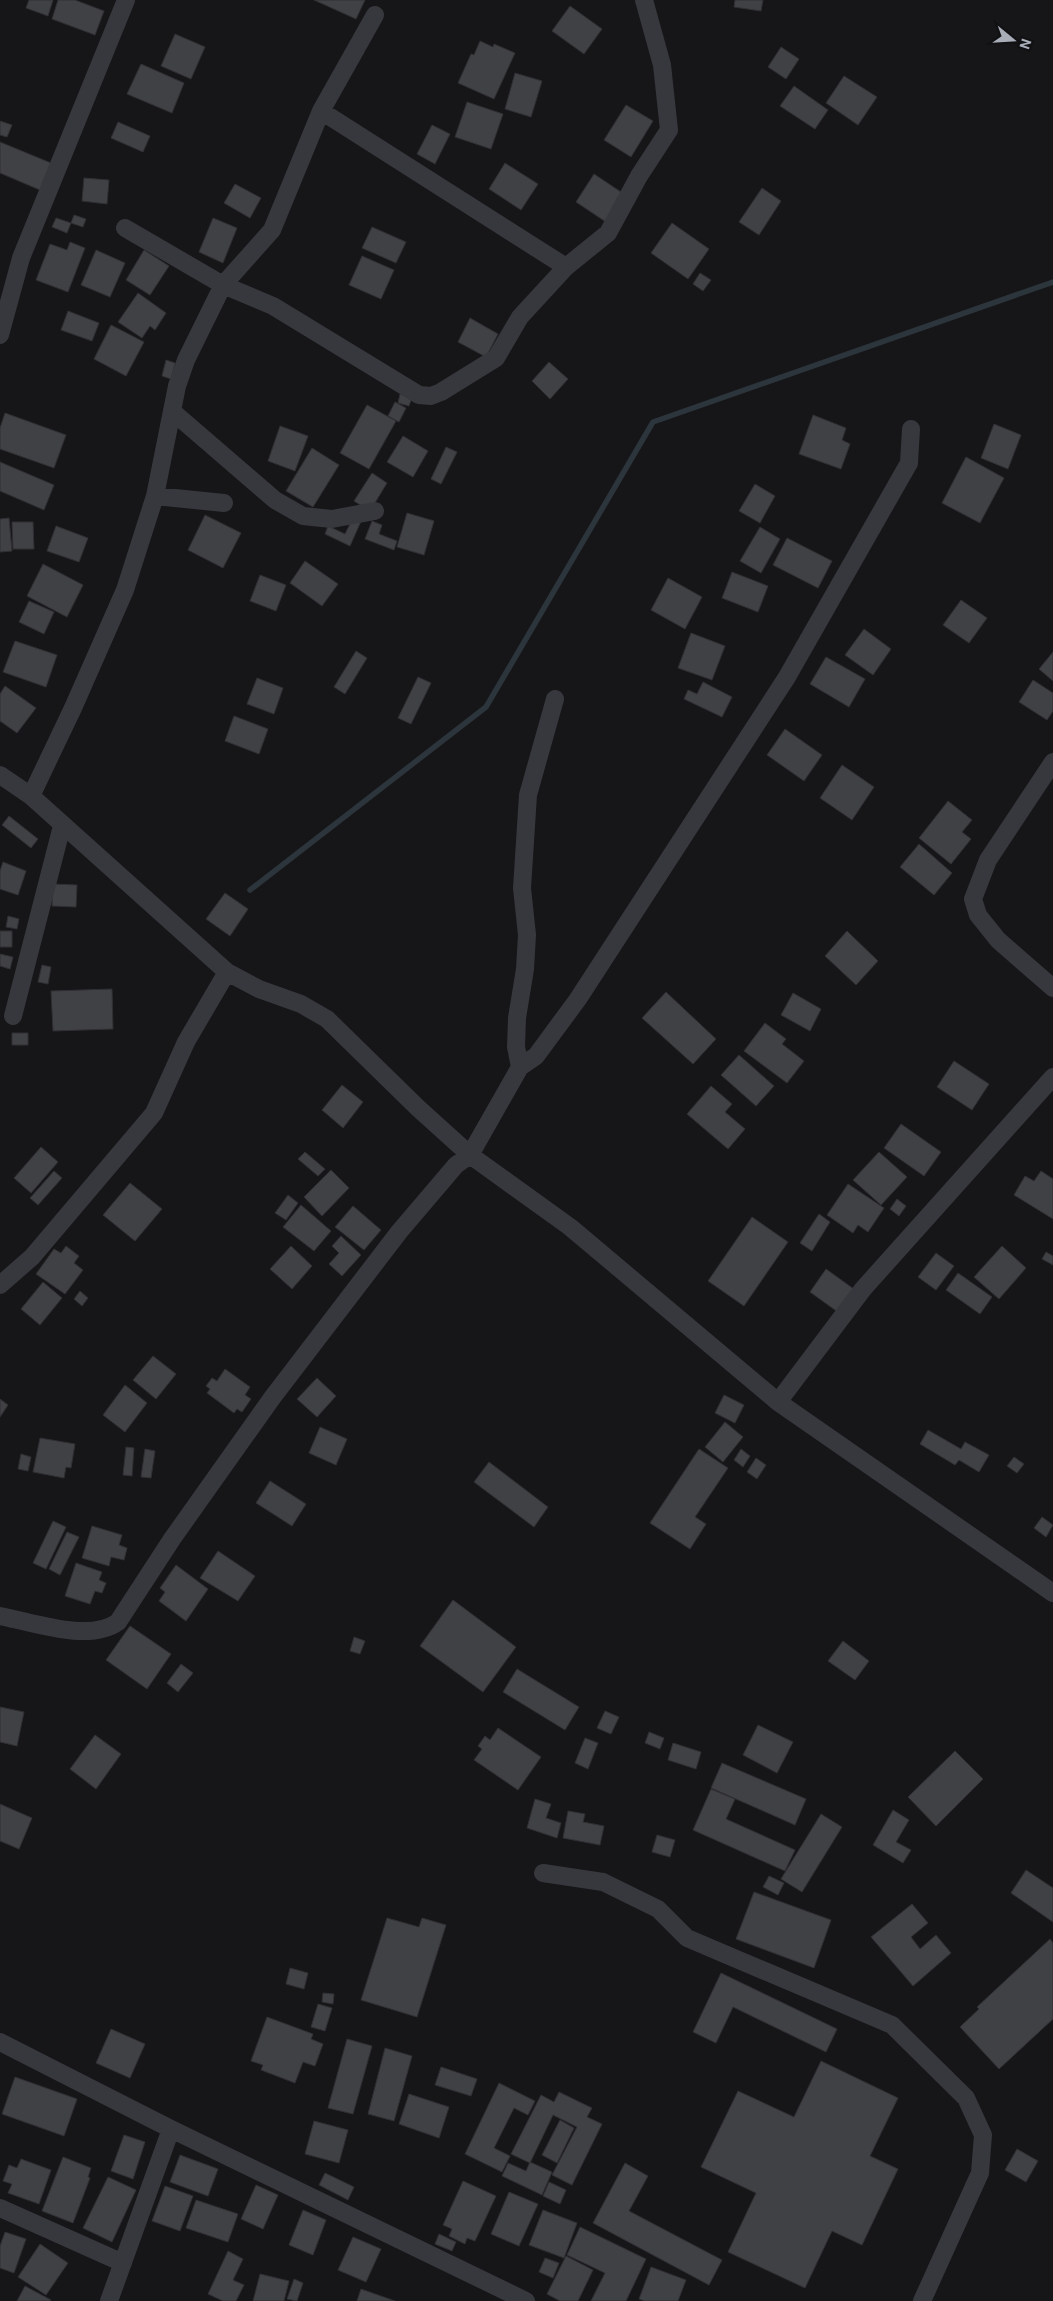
<svg xmlns="http://www.w3.org/2000/svg" width="1053" height="2301" viewBox="0 0 1053 2301" font-family="Roboto,sans-serif">
<rect width="100%" height="100%" fill="#161618"/>
<g fill="none" stroke-linecap="round" stroke-linejoin="round">
<path stroke="#2c353c" stroke-width="5.5" d="M250,890L486,707L653,422L1053,282"/>
</g>
<path fill="#404145" stroke="#303034" d="M29,0H53L48,16L26,8Z
M58,0H75L104,11L95,35L52,19Z
M314,0H365L356,19Z
M735,0H763L761,11L734,7Z
M570,6L602,29L584,54L552,31Z
M175,34L205,47L191,79L161,66Z
M480,41L493,47L494,44L515,53L494,99L458,83L471,54L474,55Z
M781,47L799,59L786,79L768,67Z
M141,64L184,83L172,113L127,94Z
M515,73L542,81L531,117L505,109Z
M844,76L877,97L858,125L826,103Z
M794,86L828,110L815,129L780,106Z
M467,102L503,114L491,149L455,137Z
M626,105L653,121L631,157L604,140Z
M0,121L12,125L7,137L0,135Z
M118,122L150,136L143,152L111,138Z
M432,125L450,134L435,164L417,154Z
M0,142L51,163L40,190L0,173Z
M505,163L538,184L521,210L489,189Z
M594,174L624,194L606,222L576,202Z
M84,178L109,180L107,204L82,201Z
M235,184L261,198L250,218L224,203Z
M762,188L781,201L759,235L739,222Z
M74,215L86,219L83,227L71,223Z
M56,218L71,223L67,233L52,227Z
M213,218L237,228L223,263L199,252Z
M672,223L709,249L688,279L651,253Z
M372,227L406,242L396,263L362,248Z
M70,242L85,248L68,292L36,280L50,244L67,250Z
M96,250L125,263L110,297L81,285Z
M144,250L169,266L150,295L126,280Z
M362,256L394,270L381,299L349,285Z
M700,273L711,280L703,291L693,284Z
M138,293L166,313L155,330L150,326L142,338L118,322Z
M68,311L99,323L92,341L61,330Z
M470,318L498,334L486,357L458,342Z
M111,325L144,342L126,376L94,359Z
M166,360L175,363L171,379L162,376Z
M549,362L568,379L550,399L532,381Z
M400,394L412,397L409,406L398,403Z
M395,402L406,408L399,422L388,416Z
M367,405L396,421L369,469L340,453Z
M5,413L66,435L54,468L0,449V428Z
M813,415L846,428L842,440L850,444L841,469L799,454Z
M994,424L1021,435L1008,469L981,458Z
M280,426L308,436L295,471L268,461Z
M403,436L428,451L413,477L387,462Z
M446,447L457,452L441,484L431,479Z
M312,448L339,465L313,507L286,491Z
M966,457L1004,478L980,523L942,503Z
M0,462L54,485L44,510L0,491Z
M372,473L387,483L370,511L354,501Z
M755,484L775,496L760,523L739,511Z
M407,513L434,521L424,555L397,547Z
M205,515L241,533L223,568L188,550Z
M354,516L362,519L350,546L325,534L328,526L345,534Z
M9,518L12,551L0,552V519Z
M372,521L382,525L379,534L397,541L394,550L365,539Z
M12,522H33L34,549H13Z
M56,526L88,538L79,562L47,551Z
M760,527L780,539L761,573L740,561Z
M787,538L832,561L818,588L773,565Z
M305,561L338,584L322,606L290,583Z
M43,564L83,585L67,617L27,596Z
M732,572L768,586L758,612L722,598Z
M260,575L286,585L276,611L250,601Z
M668,578L702,597L685,629L651,610Z
M961,600L987,618L969,643L943,625Z
M29,601L54,612L44,634L19,622Z
M864,629L891,649L873,675L845,655Z
M691,633L725,646L712,680L678,668Z
M15,641L57,655L46,687L3,672Z
M356,651L367,658L345,694L334,687Z
M1053,652V681L1039,669Z
M826,657L865,679L849,707L810,684Z
M418,677L431,683L411,724L398,718Z
M257,678L283,688L274,714L247,704Z
M1033,680L1053,693V711L1047,720L1019,702Z
M703,682L732,697L722,717L684,699L688,690L697,694Z
M5,686L36,708L17,733L0,721V694Z
M234,716L268,729L259,754L225,741Z
M785,729L822,755L804,781L767,755Z
M842,765L874,787L852,820L820,798Z
M948,801L972,820L962,832L971,839L951,864L919,838Z
M9,816L38,839L31,848L2,825Z
M919,844L952,873L934,895L900,867Z
M3,862L26,871L18,895L0,889V871Z
M53,884L77,885L76,907L52,906Z
M225,893L248,909L230,936L206,919Z
M8,916L19,919L17,929L6,927Z
M0,931H12V947H0Z
M847,931L878,961L856,985L825,956Z
M0,954L13,957L10,969L0,966Z
M42,965L51,967L48,984L38,982Z
M112,989L113,1029L53,1031L51,991Z
M666,992L716,1039L693,1064L642,1018Z
M793,993L821,1009L810,1031L781,1015Z
M765,1023L786,1039L782,1044L804,1061L787,1083L744,1051Z
M12,1033H28V1045H12Z
M739,1055L774,1086L756,1106L721,1075Z
M954,1061L989,1084L972,1110L937,1087Z
M342,1085L363,1102L343,1128L322,1110Z
M711,1086L732,1104L725,1112L745,1129L728,1149L687,1114Z
M901,1124L941,1152L924,1176L884,1148Z
M41,1147L58,1162L31,1193L14,1178Z
M305,1152L325,1169L318,1176L298,1159Z
M879,1152L907,1177L881,1205L853,1180Z
M331,1170L349,1188L322,1216L304,1197Z
M54,1171L62,1178L38,1205L30,1198Z
M1041,1171L1053,1179V1219L1014,1195L1025,1176L1034,1181Z
M130,1183L162,1209L135,1241L103,1215Z
M848,1184L884,1208L868,1232L858,1225L853,1233L827,1215Z
M288,1195L298,1203L286,1220L275,1213Z
M897,1199L906,1206L899,1216L890,1209Z
M301,1205L331,1231L314,1251L283,1227Z
M353,1206L381,1230L364,1250L335,1227Z
M819,1214L830,1222L812,1251L800,1243Z
M752,1217L788,1242L744,1306L708,1281Z
M341,1236L361,1255L342,1276L329,1264L339,1253L332,1246Z
M66,1246L79,1256L74,1263L83,1270L65,1294L36,1274L54,1249L61,1253Z
M291,1246L312,1266L292,1289L270,1269Z
M1002,1246L1026,1268L999,1299L974,1277Z
M1046,1252L1053,1256V1265L1042,1259Z
M936,1253L954,1266L936,1290L918,1277Z
M826,1269L858,1292L842,1315L810,1292Z
M958,1273L992,1297L980,1314L946,1290Z
M43,1282L62,1298L40,1325L21,1309Z
M80,1291L88,1298L82,1306L74,1299Z
M153,1356L176,1374L156,1399L133,1380Z
M225,1369L250,1387L245,1395L251,1399L242,1412L237,1409L234,1413L207,1393L210,1389L206,1386L212,1378L217,1381Z
M317,1378L336,1396L317,1417L297,1399Z
M125,1385L147,1403L125,1432L103,1415Z
M724,1395L744,1405L735,1423L715,1413Z
M0,1399L8,1405L0,1417Z
M725,1422L743,1437L723,1462L705,1447Z
M320,1427L347,1439L336,1465L309,1453Z
M928,1430L961,1449L965,1442L989,1455L979,1472L959,1460L955,1465L920,1444Z
M40,1438L75,1444L71,1468L66,1467L64,1478L33,1472Z
M126,1447L134,1448L132,1476L123,1475Z
M145,1449L155,1451L151,1478L141,1477Z
M699,1449L728,1468L695,1517L706,1524L690,1549L650,1523Z
M741,1449L750,1456L743,1467L734,1460Z
M21,1454L31,1457L28,1471L18,1469Z
M1014,1457L1024,1464L1017,1473L1007,1466Z
M756,1458L766,1465L757,1479L747,1472Z
M489,1462L548,1507L534,1527L474,1482Z
M270,1481L306,1504L292,1526L256,1503Z
M1042,1517L1053,1525L1046,1537L1034,1528Z
M53,1521L66,1527L46,1569L33,1563Z
M92,1526L122,1535L119,1545L127,1548L124,1560L111,1557L109,1566L82,1558Z
M67,1532L79,1537L60,1575L49,1569Z
M218,1551L255,1576L238,1601L200,1578Z
M76,1563L102,1572L99,1580L106,1583L102,1593L95,1591L90,1604L65,1596Z
M176,1565L208,1589L186,1621L159,1601L165,1592L160,1588Z
M453,1600L516,1647L483,1692L420,1646Z
M130,1626L171,1654L147,1689L106,1660Z
M354,1637L365,1641L360,1654L350,1651Z
M843,1641L869,1661L855,1680L828,1661Z
M181,1664L193,1673L178,1692L167,1683Z
M517,1669L579,1707L565,1730L503,1692Z
M0,1707L24,1712L17,1746L0,1742Z
M605,1711L619,1717L611,1734L597,1728Z
M758,1725L793,1742L777,1773L743,1755Z
M498,1728L541,1757L518,1790L474,1760L482,1749L478,1746L485,1736L490,1740Z
M649,1732L664,1738L660,1749L645,1743Z
M95,1735L121,1754L96,1789L70,1769Z
M585,1738L598,1743L588,1769L575,1763Z
M673,1743L701,1752L696,1769L668,1760Z
M955,1751L983,1779L936,1826L908,1797Z
M722,1763L806,1799L795,1825L711,1788Z
M711,1789L735,1799L726,1819L795,1850L785,1871L693,1830Z
M535,1799L551,1804L546,1818L561,1823L557,1838L527,1828Z
M0,1804L32,1818L19,1849L0,1841Z
M893,1810L909,1820L896,1842L911,1850L903,1863L873,1845Z
M568,1811L585,1814L583,1822L604,1826L600,1845L563,1838Z
M821,1814L842,1827L802,1892L781,1879Z
M657,1835L675,1840L670,1857L652,1852Z
M1026,1870L1053,1888V1922L1011,1893Z
M769,1876L784,1883L778,1895L763,1887Z
M754,1892L831,1920L814,1968L736,1939Z
M912,1904L928,1923L911,1937L920,1949L936,1935L951,1953L913,1986L871,1937Z
M387,1918L419,1927L422,1918L446,1925L417,2017L361,2000Z
M1050,1939L1053,1943V2019L999,2069L960,2027L979,2009L977,2007Z
M290,1968L308,1973L304,1989L286,1984Z
M721,1973L837,2029L826,2052L733,2007L716,2043L693,2032Z
M323,1993L334,1994L333,2004L322,2002Z
M318,2004L332,2008L325,2031L311,2027Z
M267,2017L313,2034L311,2039L323,2044L315,2066L303,2062L295,2083L261,2070L263,2065L251,2061Z
M111,2029L145,2044L130,2078L96,2063Z
M347,2039L372,2046L353,2114L328,2108Z
M385,2048L412,2056L394,2121L368,2114Z
M821,2061L898,2098L870,2156L898,2169L862,2245L832,2231L805,2288L728,2252L756,2193L701,2167L738,2091L794,2117Z
M441,2067L477,2079L471,2096L435,2085Z
M15,2077L77,2099L64,2136L2,2114Z
M499,2083L535,2101L528,2115L514,2108L494,2148L510,2156L502,2172L465,2154Z
M559,2092L592,2108L587,2117L602,2124L572,2185L552,2175L577,2127L553,2115L530,2163L511,2154L541,2095L554,2102Z
M409,2094L449,2107L439,2138L399,2124Z
M560,2120L574,2128L557,2163L542,2155Z
M314,2121L348,2130L339,2163L305,2154Z
M124,2135L145,2142L133,2179L111,2171Z
M1017,2149L1038,2161L1026,2182L1005,2170Z
M180,2155L218,2169L208,2196L170,2182Z
M63,2157L91,2168L88,2177L90,2178L73,2223L42,2211Z
M21,2159L51,2170L39,2204L8,2193L12,2184L3,2181L9,2165L17,2168Z
M530,2162L552,2172L542,2195L502,2176L508,2163L526,2171Z
M625,2163L648,2176L629,2211L722,2260L709,2285L593,2223Z
M325,2173L354,2187L348,2200L319,2185Z
M108,2177L136,2190L112,2242L83,2228Z
M463,2181L496,2196L475,2241L467,2238L465,2244L449,2236L452,2229L443,2225Z
M549,2182L566,2190L560,2204L543,2196Z
M256,2185L278,2195L263,2229L241,2219Z
M165,2186L193,2196L180,2231L152,2221Z
M509,2192L538,2204L519,2246L491,2234Z
M196,2200L238,2214L228,2242L186,2228Z
M303,2210L326,2220L313,2255L289,2245Z
M543,2210L577,2223L564,2258L529,2245Z
M580,2227L646,2259L626,2301H591L605,2273L567,2255Z
M5,2232L26,2239L14,2273L0,2268V2246Z
M439,2234L456,2242L452,2251L435,2244Z
M353,2237L381,2249L366,2282L338,2270Z
M40,2244L68,2263L46,2295L18,2277Z
M228,2251L243,2259L233,2280L244,2285L236,2301H223L208,2294Z
M566,2256L593,2270L578,2301H560L547,2294Z
M545,2258L559,2263L553,2278L539,2272Z
M651,2267L686,2280L678,2301H645L639,2299Z
M260,2274L289,2281L284,2301H253Z
M294,2279L303,2283L297,2301L287,2299Z
M25,2286L51,2300L50,2301H17Z
M361,2289L395,2301H357Z"/>
<g fill="none" stroke-linecap="round" stroke-linejoin="round">
<path stroke="#37383d" stroke-width="18" d="M321,111L566,267
M125,228L223,285L273,306L419,395L431,396L441,392L496,358L520,317L566,267L608,233L639,176L669,130L662,65L644,0
M0,335L21,258L126,0
M173,412L275,500L303,516L332,519L375,511
M155,496L224,503
M1053,762L988,860L973,899L978,915L998,940L1053,988
M0,775L31,796L227,972L259,989L301,1004L327,1019L418,1108L470,1155L570,1227L778,1402L1053,1593
M31,796L73,708L125,590L155,496L177,386L186,360L223,285L272,230L321,111L375,15
M13,1016L62,826
M520,1067L516,1047L517,1018L525,969L527,935L522,888L528,795L555,699
M0,1285L32,1257L154,1113L186,1042L227,972
M778,1402L863,1289L1053,1077
M0,1616C33,1622 89,1643 118,1622L172,1539L272,1398L399,1232L456,1165L470,1155L520,1067L536,1056L578,999L787,677L909,463L911,429
M543,1873L603,1882L658,1909L687,1938L892,2025L966,2098L983,2135L980,2173L922,2301
M0,2042L171,2129L526,2301
M0,2208L123,2263
M109,2301L171,2129"/>
</g>
<g transform="translate(1013 40) rotate(108)" stroke="#111113" stroke-width="4" paint-order="stroke">
<path d="M0-4L9 19L0 12L-9 19Z" fill="#a8adb8"/>
<text y="-8" font-size="14" font-weight="bold" text-anchor="middle" fill="#a8adb8">N</text>
</g>
</svg>
